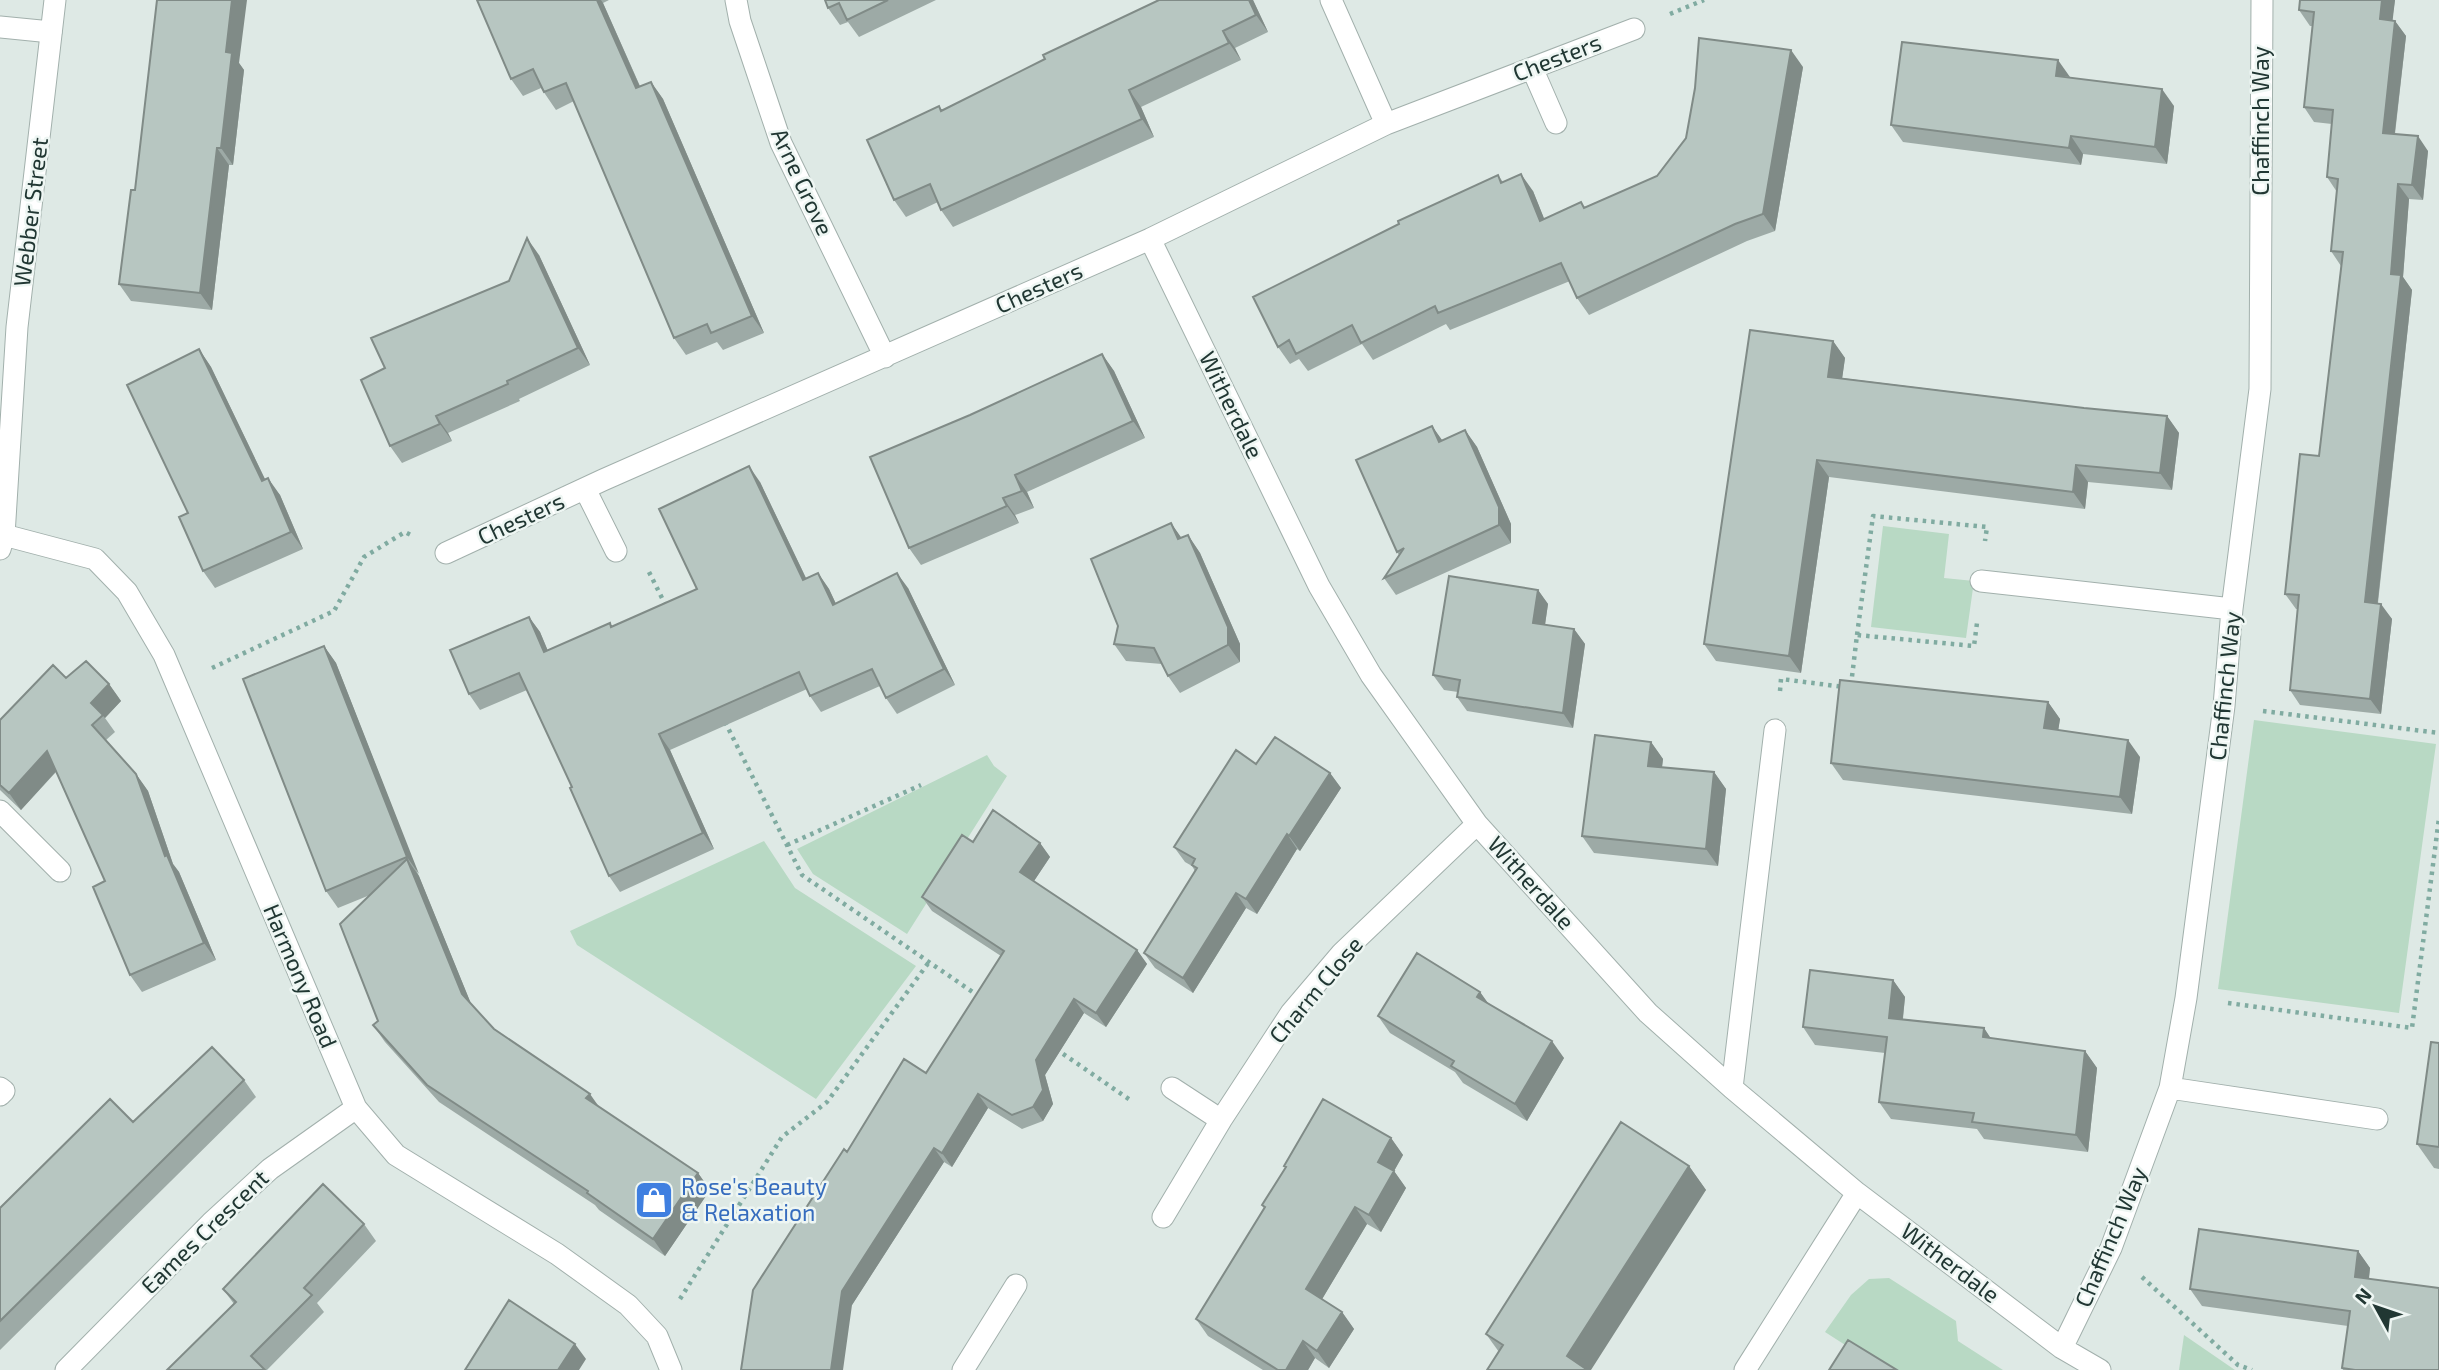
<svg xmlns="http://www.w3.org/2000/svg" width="2439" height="1370" viewBox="0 0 2439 1370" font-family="'Exo 2',sans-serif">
<rect width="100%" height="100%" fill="#dee9e5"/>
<path fill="#b8d9c4" d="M1883,526L1949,534L1944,578L1974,581L1966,638L1871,627Z
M2254,720L2436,744L2399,1013L2218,989Z
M987,755L994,766L1007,776L907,934L813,874L797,849Z
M764,841L795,888L916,966L816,1099L577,945L570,931Z
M1889,1278L1956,1321L1958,1341L2003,1370H1884L1825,1332L1851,1295L1869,1279Z
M2184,1335L2235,1370H2179Z"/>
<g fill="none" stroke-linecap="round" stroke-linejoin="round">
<g stroke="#a2b0ac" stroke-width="23">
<path id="service" d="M0,27L51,32
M0,811L60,871
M0,1088L4,1091L0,1095
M963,1370L1016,1285"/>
</g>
<g stroke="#a2b0ac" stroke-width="23">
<path id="minor" d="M736,0L740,21L781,143L885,357
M1331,0L1386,124
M1532,68L1556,123
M1150,239L1319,586L1371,675L1477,824L1648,1013L1732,1088L1857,1193L2062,1348L2100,1370
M585,489L616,551
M4,535L95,559L127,592L164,655L356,1108L396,1155L557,1254L628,1305L657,1336L671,1370
M0,549L4,535L17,327L55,0
M446,553L603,480L1150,239L1386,124L1634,29
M1981,581L2232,609
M1172,1088L1221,1120
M1732,1088L1775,730
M2170,1088L2377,1119
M1163,1217L1221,1120L1291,1013L1342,953L1477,824
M2062,1348L2111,1248L2170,1088L2186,998L2224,706L2232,609L2260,389L2262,0
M66,1370L211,1223L270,1169L356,1108
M1745,1370L1857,1193"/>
</g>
<path stroke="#80aba1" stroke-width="4.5" stroke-dasharray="3.5 5" stroke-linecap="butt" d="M1670,14L1704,0
M649,572L667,608
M1857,635L1873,516L1987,527L1985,541
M212,668L334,611L364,557L405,532L411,535
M1851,685L1857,635L1974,646L1977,623
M1780,691L1781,679L1844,687
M2263,711L2439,733
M725,722L802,875L980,997
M787,845L921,785
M2228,1003L2412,1028L2439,818
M1056,1049L1133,1102
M2142,1277L2238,1365L2252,1370
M680,1299L782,1137L827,1102L929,962"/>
<use href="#service" stroke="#fff" stroke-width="21"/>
<use href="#minor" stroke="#fff" stroke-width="21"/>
</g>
<path fill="#9daaa6" d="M477,0H609L603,3L640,86L651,82L663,99L764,333L723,350L717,342L686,355L674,338L574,101L556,110L541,88L523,96L511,79Z
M825,0H936L859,37L848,22L840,25L828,8Z
M1253,0L1268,32L1235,48L1241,60L1141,107L1154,137L953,227L941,210L938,202L906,217L894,200L939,106L942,110Z
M2300,0H2395L2392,20L2395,21L2406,36L2395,134L2428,151L2423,200L2409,199L2403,277L2412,290L2378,603L2392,619L2381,714L2300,705L2290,690L2298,609H2296L2285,594L2319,456L2341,266L2331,251L2337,192L2327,177L2332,124L2314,122L2304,107L2313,26H2310L2299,10Z
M239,63L244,70L233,165H229L212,310L131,301L119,284L135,190Z
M1803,67L1775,231L1747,241L1589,315L1577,298L1570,281L1450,330L1446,324L1373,360L1362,344L1308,371L1299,359L1290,364L1278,347L1498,175L1503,182L1533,191L1544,219L1585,207L1657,176Z
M2070,77L2174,106L2167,164L2083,154L2081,165L1903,142L1891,125Z
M539,255L590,365L519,399L520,401L448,433L452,441L402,463L390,446L385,368L509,281Z
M1833,341L1845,358L1842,378L2084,408L2167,416L2179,433L2172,490L2088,482L2085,509L1829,477L1801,673L1716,661L1704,644Z
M199,349L211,367L265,479L280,495L303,549L215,588L203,571L188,513Z
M1102,354L1114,371L1145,438L1027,492L1034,508L1015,515L1019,523L921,565L909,548L970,415Z
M1432,426L1442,440L1465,430L1477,447L1511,524V543L1396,595L1384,578L1399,555L1397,552Z
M760,482L806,578L818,573L829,589L836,604L908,588L955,685L897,714L886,698L880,686L821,712L810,696L807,689L670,750L714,849L620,892L609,876L572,787L527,690L480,710L469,694L529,617L540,632L548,651L610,623L612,627L697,589Z
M1171,523L1181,538L1188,535L1200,553L1240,644V662L1180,693L1168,676L1162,664L1126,661L1114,644Z
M1538,590L1548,604L1545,625L1574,629L1585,644L1573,728L1467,711L1457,697L1458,692L1444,690L1433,675Z
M324,646L336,663L418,874L471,1004L494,1029L599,1107L698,1173L710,1190L665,1256L599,1210L595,1205L439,1102L385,1042L373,1025L378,1021L370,895L338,908L326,891Z
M66,678L109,684L121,701L105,718L115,732L106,740L136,774L148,791L173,864L179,872L216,960L142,992L130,975L105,881L56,772L21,810L0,790V720Z
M2048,702L2060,719L2058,730L2140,757L2132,814L1843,780L1831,763Z
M1651,742L1663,759L1662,767L1714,772L1726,789L1718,866L1594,853L1582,836Z
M1256,764L1330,773L1341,788L1300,851L1297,849L1257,914L1246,908L1193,993L1155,968L1144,953L1195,871L1192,866L1185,862L1174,847Z
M973,842L1040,843L1050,857L1034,881L1137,950L1147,964L1106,1027L1084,1013L1045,1075L1053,1104L1043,1121L1022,1129L988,1108L952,1167L944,1162L852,1305L847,1152L926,1073L1001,956L932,911L922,897Z
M1893,980L1905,997L1903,1019L1984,1028L1990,1038L2085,1051L2097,1068L2088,1152L1984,1139L1977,1129L1891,1119L1879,1102L1885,1053L1815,1045L1803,1027Z
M1480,992L1488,1003L1564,1058L1527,1121L1463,1083L1455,1072L1390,1033L1378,1016Z
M2439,1043V1169L2434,1168L2417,1144Z
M244,1080L256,1097L0,1350V1208L133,1122Z
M1391,1138L1403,1155L1394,1171L1406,1188L1381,1232L1367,1224L1322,1299L1342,1312L1354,1329L1329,1368L1315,1358L1308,1370H1263L1208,1336L1196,1319L1264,1209L1262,1205L1285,1168L1284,1166Z
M1689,1166L1706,1190L1499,1352L1486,1334Z
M364,1224L376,1241L317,1303L324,1312L267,1370H167L234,1304L223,1289Z
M2358,1251L2370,1268L2369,1279L2439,1370H2343L2342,1368L2348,1326L2202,1306L2190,1289Z"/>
<path fill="#808b87" d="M232,0H247L239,63L244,70L233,165L221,148L226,52Z
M597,0H601L603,3L648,105L636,88Z
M1249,0H1253L1268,32L1256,15Z
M2382,0H2395L2391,34L2380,19Z
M2395,21L2406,36L2393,148L2383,133Z
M1223,31L1235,48L1241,60L1229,43Z
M1791,50L1803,67L1775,231L1763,214Z
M2058,60L2070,77L2056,76Z
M651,82L663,99L764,333L752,316Z
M2162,89L2174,106L2167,164L2155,147Z
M1129,90L1141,107L1154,137L1142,119Z
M2071,136L2083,154L2081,165L2069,148Z
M2418,136L2428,151L2423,200L2412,185Z
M217,148L229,165L212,310L200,293Z
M1521,174L1533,191L1552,238L1540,221Z
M2398,184L2409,199L2403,277L2412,290L2376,617L2365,602Z
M527,238L539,255L590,365L578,348Z
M1833,341L1845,358L1840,394L1828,377Z
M199,349L211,367L274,498L262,481Z
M1102,354L1114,371L1145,438L1133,421Z
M436,416L448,433L452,441L440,424Z
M2167,416L2179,433L2172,490L2160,473Z
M1432,426L1444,443L1439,442Z
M1465,430L1477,447L1511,524V543L1499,525Z
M1817,460L1829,477L1801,673L1789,656Z
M2076,465L2088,482L2085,509L2073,492Z
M749,466L760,482L814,595L803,580Z
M1015,475L1027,492L1034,508L1022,491Z
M268,478L280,495L303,549L291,532Z
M1003,498L1015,515L1019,523L1007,506Z
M1171,523L1183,540L1178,539Z
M1188,535L1200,553L1240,644V662L1228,645Z
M818,573L829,589L844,621L833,605Z
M897,573L908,588L955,685L944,669Z
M1538,590L1548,604L1543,638L1533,623Z
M2381,604L2392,619L2381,714L2370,699Z
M529,617L540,632L555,668L544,652Z
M1574,629L1585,644L1573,728L1563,713Z
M324,646L336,663L419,874L407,857Z
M109,684L121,701L105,718L91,703Z
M2048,702L2060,719L2056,745L2044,728Z
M659,734L670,750L714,849L703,833Z
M2128,740L2140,757L2132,814L2120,797Z
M1651,742L1663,759L1660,783L1648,766Z
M47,751L59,768L21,810L9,793Z
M1714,772L1726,789L1718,866L1706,849Z
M1330,773L1341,788L1300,851L1289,836Z
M136,774L148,791L173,864L179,872L216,960L204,943L165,856Z
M1287,834L1297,849L1257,914L1246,899Z
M1040,843L1050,857L1030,887L1020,872Z
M407,859L419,876L474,1011L462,994Z
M1236,893L1246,908L1193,993L1183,978Z
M1137,950L1147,964L1106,1027L1096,1013Z
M1893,980L1905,997L1901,1035L1889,1018Z
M1480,992L1492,1009L1477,997Z
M1074,999L1084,1013L1045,1075L1053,1104L1043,1121L1033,1107L1036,1060Z
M1984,1028L1996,1046L1983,1037Z
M1552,1041L1564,1058L1527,1121L1515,1104Z
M2085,1051L2097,1068L2088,1152L2076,1135Z
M590,1094L602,1111L586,1098Z
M978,1094L988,1108L952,1167L942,1153Z
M1391,1138L1403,1155L1394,1171L1406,1188L1381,1232L1369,1215L1378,1162Z
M934,1148L944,1162L852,1305L843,1370H831L842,1291Z
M1689,1166L1706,1190L1591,1370H1577L1567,1356Z
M698,1173L710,1190L665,1256L653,1239Z
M1355,1207L1367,1224L1318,1306L1306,1289Z
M2358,1251L2370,1268L2367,1294L2355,1277Z
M1342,1312L1354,1329L1329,1368L1317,1351Z
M1303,1341L1315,1358L1308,1370H1286Z
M575,1344L586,1359L579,1370H558Z"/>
<path fill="#b7c6c1" stroke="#808b87" stroke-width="2" d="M157,0H232L226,52L232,53L221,148H217L200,293L119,284L131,190H135Z
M477,0H597L636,88L651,82L752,316L711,333L707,324L674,338L566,83L544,92L533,69L511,79Z
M825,0H888L847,20L839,3L828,8Z
M1159,0H1249L1256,15L1223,31L1229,43L1129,90L1142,119L941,210L930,184L894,200L867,140L939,106L941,111L1045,59L1043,55Z
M2300,0H2382L2380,19L2395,21L2383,133L2418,136L2412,185L2398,184L2391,274L2401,275L2365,602L2381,604L2370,699L2290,690L2299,595L2285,594L2300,454L2319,456L2343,252L2331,251L2338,179L2327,177L2333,110L2304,107L2314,12L2299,10Z
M1699,38L1791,50L1763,214L1735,224L1577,298L1561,263L1438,313L1435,306L1361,343L1352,325L1296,354L1289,340L1278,347L1253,297L1399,224L1398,221L1498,175L1501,183L1521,174L1540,221L1581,202L1584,208L1657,176L1686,138L1695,88Z
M1902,42L2058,60L2056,76L2162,89L2155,147L2071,136L2069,148L1891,125Z
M527,238L578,348L507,381L508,384L436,416L440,424L390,446L361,380L385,368L371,338L509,281Z
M1750,330L1833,341L1828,377L2084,408L2167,416L2160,473L2076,465L2073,492L1817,460L1789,656L1704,644Z
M199,349L262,481L268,478L291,532L203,571L179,517L188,513L127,385Z
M1102,354L1133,421L1015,475L1022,491L1003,498L1007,506L909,548L870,457L970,415Z
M1432,426L1439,442L1465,430L1499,507V525L1384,578L1404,548L1397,552L1356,460Z
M749,466L803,580L818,573L833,605L897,573L944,669L886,698L872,669L810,696L799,672L659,734L703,833L609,876L570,788L572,787L519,673L469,694L450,650L529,617L544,652L610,623L611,627L697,589L659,509Z
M1171,523L1178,539L1188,535L1228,627V645L1168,676L1154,648L1114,644L1118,626L1091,559Z
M1449,576L1538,590L1533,623L1574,629L1563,713L1457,697L1460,680L1433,675Z
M324,646L407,857L326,891L243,679Z
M86,661L109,684L91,703L103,715L92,725L136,774L165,856L167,855L204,943L130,975L93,887L105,881L47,751L9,793L0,785V720L53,665L66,678Z
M1840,680L2048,702L2044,728L2128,740L2120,797L1831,763Z
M1595,735L1651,742L1648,766L1714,772L1706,849L1582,836Z
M1275,737L1330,773L1289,836L1287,834L1246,899L1236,893L1183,978L1144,953L1197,868L1192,865L1195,859L1174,847L1236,750L1256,764Z
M993,810L1040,843L1020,872L1137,950L1096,1013L1074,999L1036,1060L1043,1090L1033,1107L1012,1115L978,1094L942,1153L934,1148L842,1291L831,1370H741L753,1290L844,1149L847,1152L904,1059L926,1073L1004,951L922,897L962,835L973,842Z
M407,859L462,994L494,1029L590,1094L586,1098L698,1173L653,1239L587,1193L588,1191L427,1085L373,1025L378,1021L340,924Z
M1417,953L1480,992L1477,997L1552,1041L1515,1104L1451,1066L1454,1061L1378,1016Z
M1810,970L1893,980L1889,1018L1984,1028L1983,1037L2085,1051L2076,1135L1972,1122L1974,1113L1879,1102L1887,1037L1803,1027Z
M2431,1042L2439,1043V1147L2417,1144Z
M212,1047L244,1080L0,1321V1208L110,1099L133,1122Z
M1323,1099L1391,1138L1378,1162L1394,1171L1369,1215L1355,1207L1306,1289L1342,1312L1317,1351L1303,1341L1286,1370H1278L1196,1319L1265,1207L1262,1205L1286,1167L1284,1166Z
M1621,1122L1689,1166L1567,1356L1586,1369L1585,1370H1487L1503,1345L1486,1334Z
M323,1184L364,1224L304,1288L312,1295L251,1356L265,1370H167L236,1302L223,1289Z
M2199,1229L2358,1251L2355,1277L2439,1288V1370H2355L2342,1368L2350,1311L2190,1289Z
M509,1300L575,1344L558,1370H465Z
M1848,1340L1897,1370H1829Z"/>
<defs>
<g id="shop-square" transform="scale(2.0125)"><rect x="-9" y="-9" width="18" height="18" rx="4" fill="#3f7fe0" stroke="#eef6f3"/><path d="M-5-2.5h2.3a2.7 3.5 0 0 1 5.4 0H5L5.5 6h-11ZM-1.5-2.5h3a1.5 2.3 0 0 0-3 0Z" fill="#fff"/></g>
</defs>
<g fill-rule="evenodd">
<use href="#shop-square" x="654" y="1200"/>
</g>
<g text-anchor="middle" stroke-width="5" stroke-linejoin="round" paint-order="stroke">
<g font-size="23" fill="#213733" stroke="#eef6f3">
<text transform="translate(1557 58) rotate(-21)" y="8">Chesters</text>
<text transform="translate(2261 121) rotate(-90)" y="8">Chaffinch Way</text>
<text transform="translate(802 182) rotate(65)" y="8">Arne Grove</text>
<text transform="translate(31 212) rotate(-83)" y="8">Webber Street</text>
<text transform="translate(1039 288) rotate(-24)" y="8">Chesters</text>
<text transform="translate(1231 405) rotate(64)" y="8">Witherdale</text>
<text transform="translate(521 519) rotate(-25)" y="8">Chesters</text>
<text transform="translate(2225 686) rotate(-84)" y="8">Chaffinch Way</text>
<text transform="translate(1531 883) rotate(48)" y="8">Witherdale</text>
<text transform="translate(300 976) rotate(67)" y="8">Harmony Road</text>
<text transform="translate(1316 990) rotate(-50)" y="8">Charm Close</text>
<text transform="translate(205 1232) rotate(-44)" y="8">Eames Crescent</text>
<text transform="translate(2111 1237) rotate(-67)" y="8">Chaffinch Way</text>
<text transform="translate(1950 1263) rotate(37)" y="8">Witherdale</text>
</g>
<g font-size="23" fill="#366cbe" stroke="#eef6f3" text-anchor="start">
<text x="681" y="1195">Rose's Beauty<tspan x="681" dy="26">&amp; Relaxation</tspan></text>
</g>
</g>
<g transform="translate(2376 1307) rotate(310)" stroke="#eef6f3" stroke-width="5" paint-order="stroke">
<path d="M0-5L12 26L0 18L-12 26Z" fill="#213733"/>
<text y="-10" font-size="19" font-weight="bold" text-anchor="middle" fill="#213733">N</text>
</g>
</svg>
